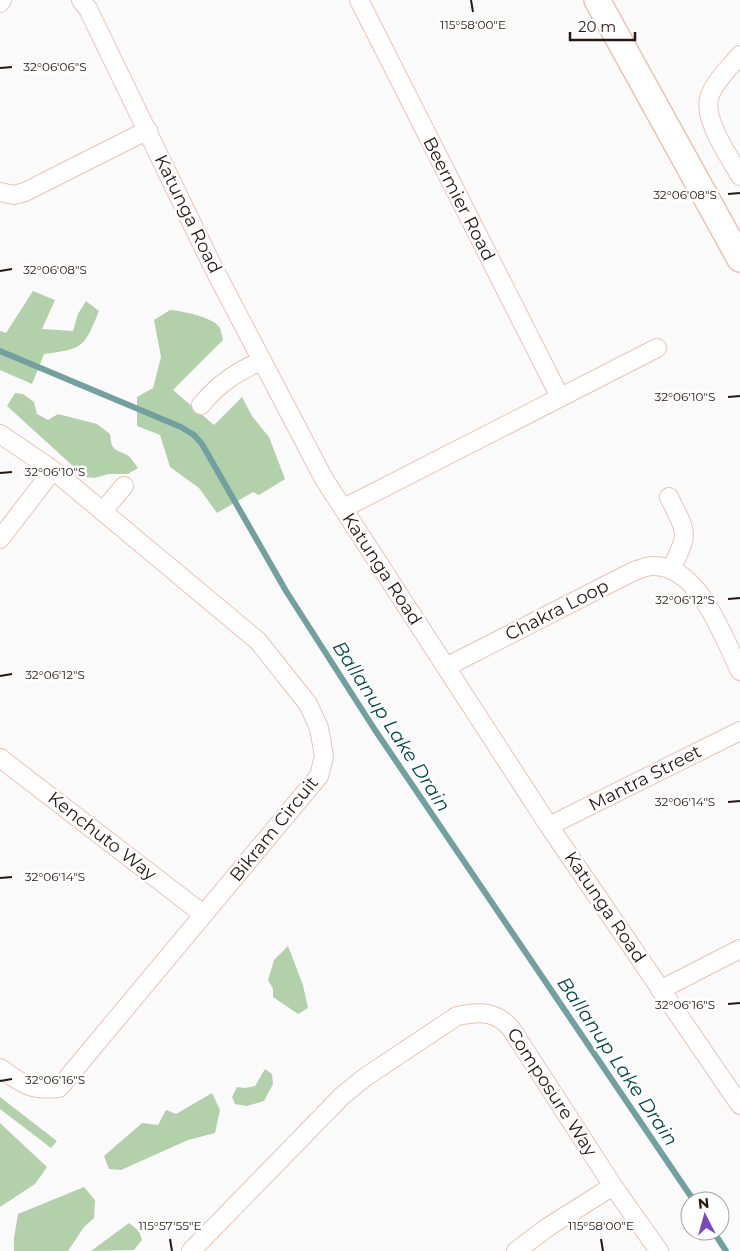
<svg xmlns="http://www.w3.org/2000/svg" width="740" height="1251" viewBox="0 0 740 1251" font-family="Montserrat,sans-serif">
<rect width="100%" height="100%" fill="#fafafa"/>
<path fill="#b2d1ab" d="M33,291L55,300L42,329L73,331L78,314L86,301L99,311C84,348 83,349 44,354L32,384L0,370V331L6,333Z
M170,310C182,311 214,317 220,328C221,331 222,336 223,340L173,390L214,425L242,397L252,416L269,437L285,479L259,495L253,492L217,513L199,488L170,467L160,435L137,426V397L153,388L161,357L154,320Z
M15,393L23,394L34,402L37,414L48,420L58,414L97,424L110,434C112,451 113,448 127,455C131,457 135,464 138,468L128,474H109L94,478L85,477L7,406Z
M288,946L303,985L308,1008L298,1014L273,997V989L268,980L274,960Z
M265,1069L272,1074L273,1084L264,1101L247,1106L235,1104L232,1097L237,1087L245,1088L255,1086Z
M212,1093L220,1110L215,1133L188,1140L121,1170L109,1169L104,1156L142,1123L158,1125L166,1110L176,1114Z
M0,1097L57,1141L51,1148L0,1109Z
M0,1123L47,1167L35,1184L0,1207Z
M84,1187L95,1200L94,1218L84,1227L68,1251H14V1238L18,1214Z
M129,1223L139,1231L142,1240L134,1250L91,1251Z"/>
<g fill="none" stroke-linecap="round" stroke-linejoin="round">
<path stroke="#72a09f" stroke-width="6" d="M0,351L181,427L194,435L202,444L286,591L375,730L694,1201
M713,1231L726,1251"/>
<g stroke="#e9c4b6" stroke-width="20">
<path id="street" d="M81,0L88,9L214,269L324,479L549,826L740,1105
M359,0L560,397
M0,3L2,0
M740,55C730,67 716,80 710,95C701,117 729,156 740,176
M0,192L14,195L25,192L148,130
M201,405C220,382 236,373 262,360
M0,434L53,470L258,641L308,704L319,728L324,756L319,776L59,1088C31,1091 22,1084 0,1068
M669,497C688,536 689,531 671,570
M344,508L657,348
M103,511L124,486
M0,539L53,470
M446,667L634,571C640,569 647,566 653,566C699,565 723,637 740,671
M0,758L203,914
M549,826L740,731
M660,990L740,949
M191,1251L342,1096L364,1078L457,1016C480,1011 497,1011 512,1030L613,1186L659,1251
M516,1251L548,1227L613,1186"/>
</g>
<g stroke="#e9c4b6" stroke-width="28">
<path id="secondary" d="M597,0L740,259"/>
</g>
<use href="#street" stroke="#fff" stroke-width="18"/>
<use href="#secondary" stroke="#fff" stroke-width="25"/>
</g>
<path fill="none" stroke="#251813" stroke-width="2" d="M471,0L473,12M0,68L12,67M728,194L740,193M0,271L12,269M728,397L740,396M0,473L12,472M728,599L740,598M0,676L12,674M728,802L740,801M0,878L12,877M728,1004L740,1003M0,1081L12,1079M170,1239L172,1251M601,1239L603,1251"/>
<g text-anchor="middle" stroke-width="5" stroke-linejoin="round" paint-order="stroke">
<g font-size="18" fill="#251813" stroke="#fff">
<text transform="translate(459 199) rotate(63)" y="6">Beermier Road</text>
<text transform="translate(188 214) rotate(64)" y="6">Katunga Road</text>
<text transform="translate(382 569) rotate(57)" y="6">Katunga Road</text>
<text transform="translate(557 610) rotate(-27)" y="6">Chakra Loop</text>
<text transform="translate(645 778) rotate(-27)" y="6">Mantra Street</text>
<text transform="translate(274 829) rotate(-51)" y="6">Bikram Circuit</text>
<text transform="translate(102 836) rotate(38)" y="6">Kenchuto Way</text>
<text transform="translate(605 907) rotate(56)" y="6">Katunga Road</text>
<text transform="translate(552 1092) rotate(57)" y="6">Composure Way</text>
</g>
<g font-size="19" font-style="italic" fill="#024748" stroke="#fff">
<text transform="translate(392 726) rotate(57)" y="7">Ballanup Lake Drain</text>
<text transform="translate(618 1061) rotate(56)" y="7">Ballanup Lake Drain</text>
</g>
</g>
<g font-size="12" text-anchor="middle" fill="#251813" stroke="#fff" stroke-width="5" stroke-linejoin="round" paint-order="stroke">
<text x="473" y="29">115°58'00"E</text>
<text x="55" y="71">32°06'06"S</text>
<text x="685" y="199">32°06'08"S</text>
<text x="55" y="274">32°06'08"S</text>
<text x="685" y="401">32°06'10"S</text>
<text x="55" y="476">32°06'10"S</text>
<text x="685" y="604">32°06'12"S</text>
<text x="55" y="679">32°06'12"S</text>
<text x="685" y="806">32°06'14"S</text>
<text x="55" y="881">32°06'14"S</text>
<text x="685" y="1009">32°06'16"S</text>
<text x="55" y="1084">32°06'16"S</text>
<text x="170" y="1230">115°57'55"E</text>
<text x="601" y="1230">115°58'00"E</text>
</g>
<g transform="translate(705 1216) rotate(354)"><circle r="24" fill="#ffffff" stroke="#a8a3a1"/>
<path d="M0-4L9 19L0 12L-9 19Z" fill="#7a49c0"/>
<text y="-8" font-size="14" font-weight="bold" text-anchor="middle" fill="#251813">N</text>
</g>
<path d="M570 32v8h65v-8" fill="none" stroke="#251813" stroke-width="2.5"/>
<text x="578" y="32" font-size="15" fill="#251813" stroke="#ffffff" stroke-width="4" paint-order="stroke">20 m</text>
</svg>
